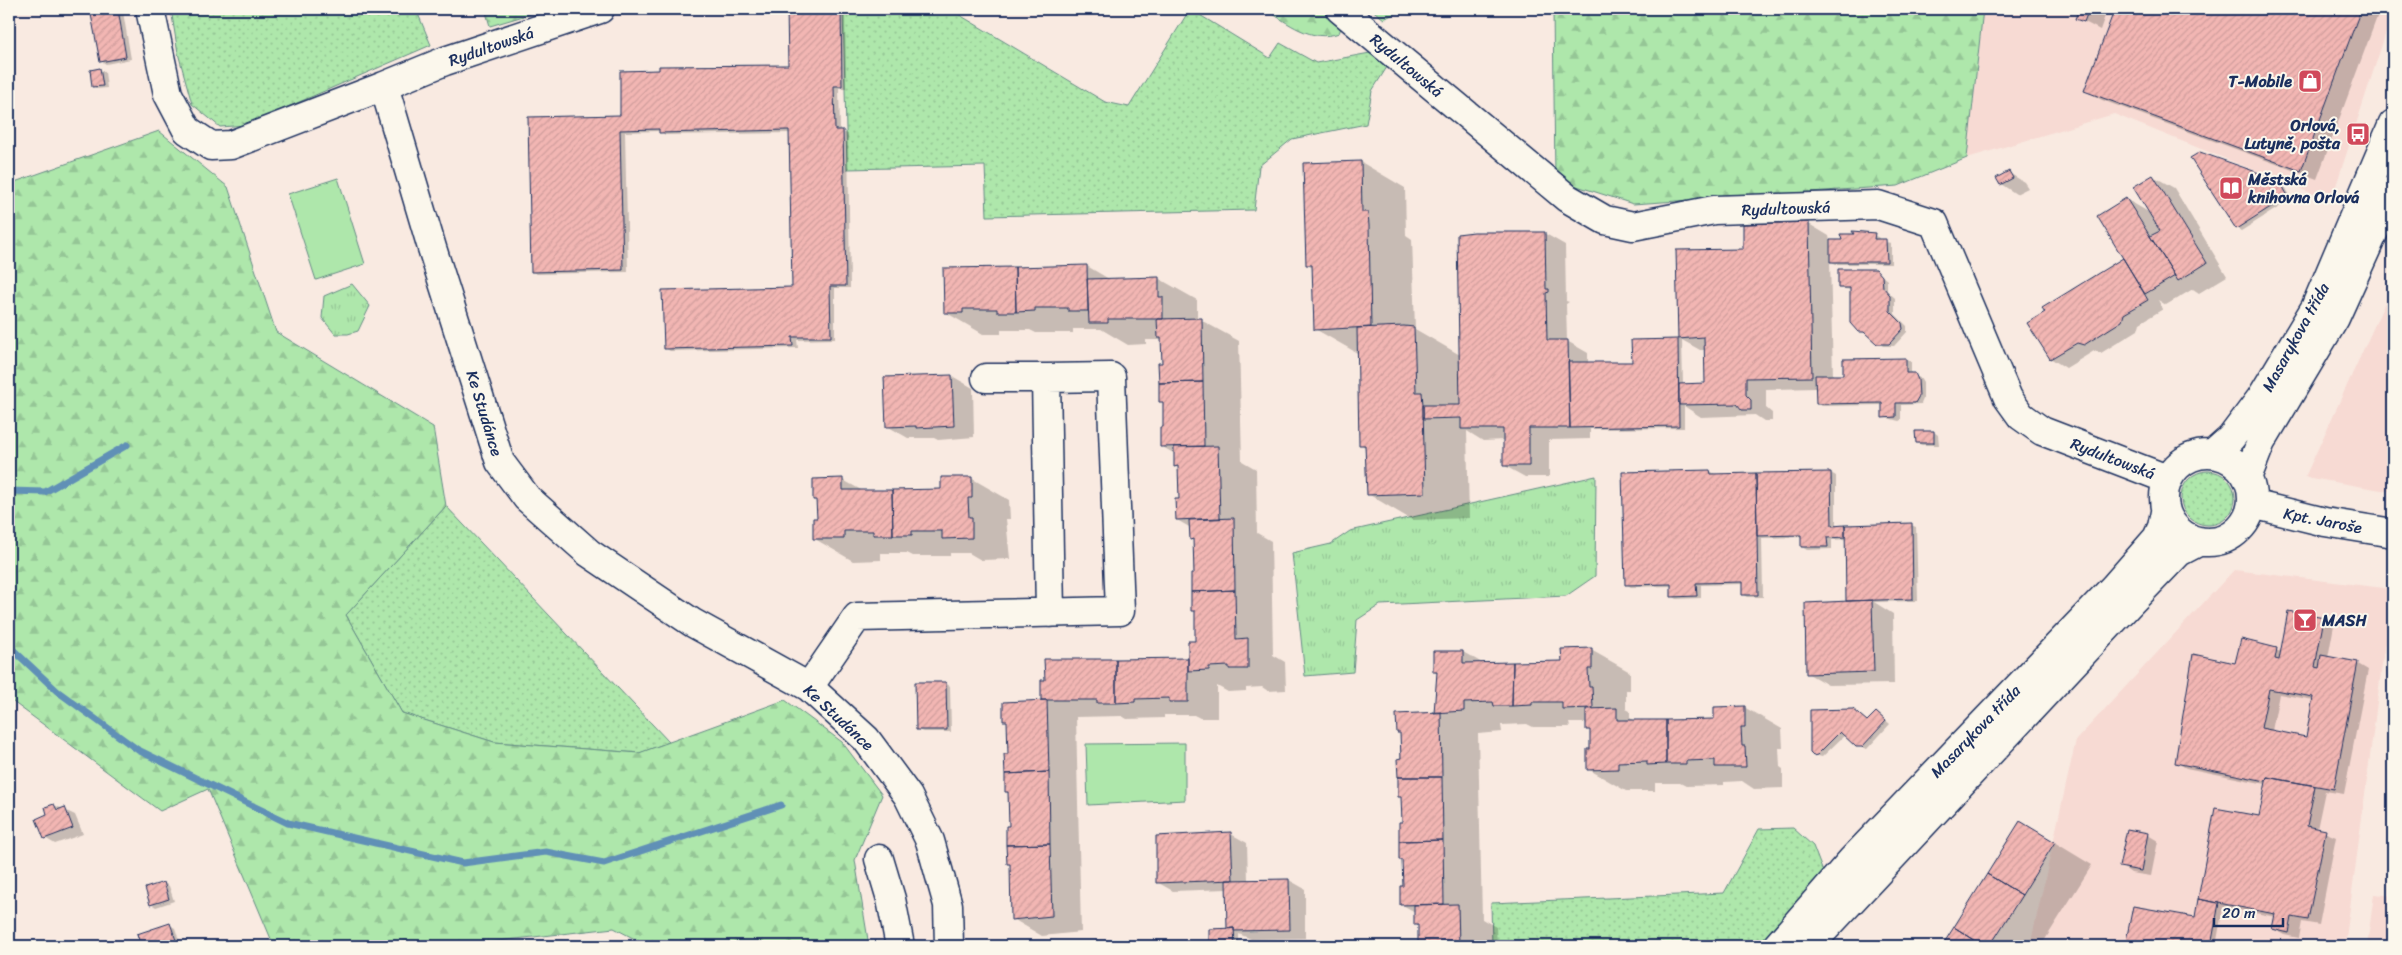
<svg xmlns="http://www.w3.org/2000/svg" width="2402" height="955" viewBox="0 0 2402 955" font-family="Sriracha,sans-serif">
<defs>
<pattern id="grass-dots" width="8" height="8" patternUnits="userSpaceOnUse" patternTransform="scale(1.25)"><rect width="8" height="8" fill="#aee7ab"/><path d="M2 2h.1M6 6h.1" fill="none" stroke="#95c696" stroke-width="1.8" stroke-linecap="round"/></pattern>
<pattern id="forest-firs" width="22" height="20" patternUnits="userSpaceOnUse" patternTransform="scale(1.25)"><rect width="22" height="20" fill="#aee7ab"/><path d="M5 1l3.5 6h-7zM16 11l3.5 6h-7z" fill="#95c696"/></pattern>
<pattern id="park-tufts" width="24" height="20" patternUnits="userSpaceOnUse" patternTransform="scale(1.25)"><rect width="24" height="20" fill="#aee7ab"/><path d="M3 7l-1-3M5 7V3M7 7l1-3M15 17l-1-3M17 17v-4M19 17l1-3" fill="none" stroke="#95c696"/></pattern>
<pattern id="building-hatch" width="6" height="6" patternUnits="userSpaceOnUse" patternTransform="scale(1.25)"><rect width="6" height="6" fill="#f2b6b3"/><path d="M-1 1l2-2M0 6l6-6M5 7l2-2" fill="none" stroke="#cf9d9c"/></pattern>
</defs>
<rect width="100%" height="100%" fill="#f9eae1"/>
<filter id="ink" filterUnits="userSpaceOnUse"><feTurbulence type="fractalNoise" baseFrequency=".02" numOctaves="2"/><feDisplacementMap in="SourceGraphic" scale="10" xChannelSelector="R" yChannelSelector="G"/><feConvolveMatrix kernelMatrix="1 2 1 2 8 2 1 2 1" color-interpolation-filters="sRGB"/></filter>
<g filter="url(#ink)">
<path fill="#f7dad3" d="M1983,9H2393V11L2331,201L2114,114L1967,158Z
M2393,285V492L2305,477Z
M2234,570L2392,589L2345,946H2030L2076,740Z
M2374,894L2393,896V946H2367Z"/>
<path fill="url(#grass-dots)" stroke="#648b84" d="M171,9H416L431,45L246,125L220,127L192,104L178,53Z
M843,9H954L953,11L1105,102L1129,107L1190,9L1270,58L1280,43L1316,63L1370,53L1380,55L1388,61L1387,67L1372,91L1366,124L1292,139L1259,166L1254,210L987,216L985,166L847,169Z
M2181 498a27 27 0 1 1 54 0a27 27 0 1 1-54 0Z
M446,506L669,742L640,753L494,742L402,713L346,615Z
M1793,828L1813,846L1823,872L1761,946H1492L1491,903L1724,893L1759,829Z"/>
<path fill="url(#forest-firs)" stroke="#648b84" d="M485,9H547L490,26Z
M1265,9H1334L1343,23L1339,33C1311,43 1288,23 1265,9Z
M1371,9H1403L1384,19Z
M1553,9H1983L1967,158L1898,186L1633,204L1555,179Z
M159,131L228,187L276,332L433,427L446,506L346,615L402,713L494,742L639,753L785,700L842,742L882,795L855,860L869,946H648L614,928L453,946H345L311,940L296,946H274L208,789L160,811L9,699V184Z"/>
<path fill="url(#park-tufts)" stroke="#648b84" d="M352,284L370,306L358,331L348,334H335L322,318L324,296Z
M1596,476L1595,576L1566,596L1380,605L1357,620L1353,672L1305,676L1292,553L1331,544L1350,531Z"/>
<path fill="#aee7ab" stroke="#648b84" d="M338,178L365,264L316,280L288,194Z
M1185,743V800L1088,805L1086,744Z"/>
<path fill="#0003" fill-rule="evenodd" d="M91,9H141L142,11L126,14L123,12L131,59L106,64L101,61Z
M788,9H845L846,88H839L840,131L848,134L850,288H835V339L797,340L798,348L670,351L665,348L793,288L791,133L665,135L661,131L625,132L628,272L537,274L532,272L622,116L789,66Z
M2080,9H2092L2105,16L2100,30L2077,18Z
M2103,9H2380L2317,179L2102,100L2086,91L2115,13Z
M100,70L105,72L107,88L98,89L93,86Z
M1361,162L1405,188L1406,235L1412,239L1415,329L1460,355L1544,233L1565,245L1566,301L1569,302L1566,304L1567,341L1588,353V363H1633V341L1679,340L1677,251L1745,250L1809,224L1829,236L1830,241H1843L1874,235L1879,238V241L1891,243V264H1836L1830,261L1833,376H1844L1906,359L1911,362V375L1920,378L1923,383V399L1921,404L1901,405V420L1899,421L1883,417V405L1822,406L1817,403V388L1766,389V408L1772,413V421H1764L1755,415L1701,417L1684,406V428L1590,429V439L1549,440V477H1525L1505,466L1504,440L1483,441L1467,431L1469,518L1412,520L1368,494L1366,448L1361,444L1359,354L1315,329L1313,268L1307,265ZM1682,340L1700,350H1705L1706,384L1683,385Z
M2009,173L2024,182L2028,188L2016,194L2001,184Z
M2153,176L2174,188L2227,276L2199,293L2193,289L2166,305L2158,300L2163,309L2140,323L2138,330L2101,353L2094,351L2066,368L2050,358L2126,262V199L2150,213Z
M2278,181L2284,185L2292,199L2241,231L2236,228Z
M1087,266L1109,279L1158,278L1197,300V318L1239,341L1242,461L1256,469L1257,533L1271,541L1273,655L1285,662L1286,690L1268,691L1262,687L1246,688V691L1228,692L1217,686V718H1200L1194,715H1164V718L1127,719L1122,716L1076,717L1081,932L1042,936L1013,919L1011,865L1008,863L1010,794L1006,792L1009,755L1008,722L1004,720L1042,702V681L1190,659L1197,642L1196,612L1193,610L1194,541L1191,539V528L1177,520L1180,500L1179,468L1176,466L1175,454L1161,446L1164,428V403L1160,401L1163,340H1146V344L1128,345L1101,329H1073V333H1036L1030,330H1001V334H983L945,312Z
M1875,270L1887,280V291L1895,298V314L1907,326V332L1894,346H1883L1868,334L1859,331L1851,290L1839,288Z
M952,376L973,388L974,437L938,440L934,438H908L887,426Z
M1934,432L1938,435L1939,445H1922L1917,443Z
M1710,471L1715,474L1831,473L1836,476V527L1911,525L1916,527L1918,601L1874,602L1893,614L1894,684L1828,685L1807,673L1851,602L1848,600L1847,539L1832,540V549L1807,550L1802,547L1803,537L1762,538L1763,597H1748L1743,594V584L1701,585V598L1677,599L1672,596V586L1631,587L1626,584Z
M971,478L1009,500L1010,519H1006L1010,559L981,560L969,553H950V556H913L907,553H881V560L853,561L815,539L818,520L843,480L863,491L942,490Z
M2289,613L2324,619L2334,625L2328,658L2358,664L2368,670L2344,794L2325,791L2317,829L2336,837L2319,925L2302,922L2299,938L2284,935L2273,929L2276,917L2223,907L2216,946H2127L2134,907L2196,919L2260,818L2266,784L2186,768L2176,762L2196,656L2236,664L2242,641L2282,652ZM2279,694L2314,700L2307,738L2272,731Z
M1591,650L1630,672V690H1626V709L1630,711V718L1636,721L1715,720L1744,707L1782,729L1783,748H1779L1780,767L1783,769V788L1754,789L1742,781L1724,782V785L1686,786L1680,783H1655V791H1626L1588,769L1591,731L1588,729L1587,723H1569L1570,727H1533L1527,724L1501,725L1502,732L1478,734L1482,919L1496,927L1497,946H1420L1419,926L1416,924L1415,912L1401,904L1405,887L1404,861L1400,860L1403,798L1399,796L1401,734L1398,732L1435,714L1438,674L1434,672V653L1463,652L1484,664L1563,662Z
M945,683L950,686L951,732H923L918,730Z
M1853,710L1868,722L1877,713L1890,724L1867,749L1857,746L1845,735L1822,757L1814,755Z
M54,805L75,815L83,834L55,844L45,838Z
M2021,822L2092,865L2041,946H1944Z
M2128,831L2148,835L2158,841L2151,876L2131,873L2121,866Z
M1231,834L1247,843L1248,881L1289,880L1305,889V938L1251,939L1239,934V946H1211L1210,930H1228L1227,889L1173,891L1157,882Z
M164,883L169,886L174,901L156,907L151,904Z
M170,925L175,928L181,946H143L139,935Z"/>
<g fill="none" stroke-linecap="round" stroke-linejoin="round">
<path stroke="#6190b6" stroke-width="7" d="M9,491L45,492L127,445
M9,646L57,691L138,750L288,823L463,863L546,852L604,863L781,805"/>
</g>
<path fill="url(#building-hatch)" stroke="#1b2f5e" fill-rule="evenodd" d="M90,9H118L126,57L100,62Z
M120,9H137L120,12Z
M787,9H841L842,86H834L835,130H843L846,286H830L831,337H792L793,346L664,349L662,290L792,287L789,130L659,133V129L620,130L623,270L531,272L528,117L620,115V71L659,70V66L788,65Z
M2079,9H2089L2084,22L2075,19Z
M2108,9H2361L2301,171L2084,91L2114,11Z
M100,68L103,86L92,87L90,70Z
M2200,152L2279,180L2288,196L2236,229L2190,158Z
M1361,161L1362,212H1368L1369,226L1371,327L1314,330L1312,265H1306L1303,163Z
M2009,171L2013,178L2000,185L1996,178Z
M2153,175L2207,263L2178,281L2150,236L2160,231L2133,187Z
M2126,198L2175,276L2145,294L2097,216Z
M1809,222L1812,377L1746,378V395L1751,400V410H1742L1737,404L1679,405V384L1705,383L1704,337L1678,339L1676,250L1743,249V224Z
M1852,231L1875,233L1874,239H1886L1887,262H1830V240H1842L1840,234H1854Z
M1474,232H1545L1546,289H1549V292L1546,293L1547,340H1568L1570,428H1529V466H1503V429H1461V418L1423,419V405H1460L1457,234Z
M2123,258L2148,300L2124,314L2122,321L2084,345L2077,343L2050,359L2027,323L2045,312L2042,308Z
M1087,265L1088,311H1068V308H1035V311L1016,312L1015,267Z
M1015,267L1016,312H997V309H963V313H944L943,268Z
M1838,269H1876L1882,276L1883,287L1890,295V311L1902,323L1903,329L1889,344H1877L1864,332H1858L1850,323V288H1838Z
M1159,277V297H1163V319H1108V323H1089L1087,279Z
M1202,318L1203,382L1159,383L1158,363H1162L1161,338H1158L1157,319Z
M1404,326L1414,327L1416,392H1422L1423,405L1425,493L1367,495L1365,445H1359L1357,328Z
M1678,339L1679,426L1570,428L1568,362H1632L1631,340Z
M1906,358V373H1915L1918,380L1919,396L1915,403H1896V417L1882,418V403L1816,404L1815,375H1843V359Z
M952,375L954,426L916,428V426L886,427L884,377Z
M1203,382L1204,446L1160,447V427H1163V402H1159V383Z
M1915,431H1934V443H1916Z
M1218,446L1220,518L1176,520L1175,499H1179L1178,466L1174,467V447Z
M1710,470L1711,474L1756,473L1758,595H1742V582L1696,583L1697,596L1671,597V584L1625,585L1622,472Z
M1831,472L1832,526L1845,525V537L1827,538L1828,547H1801V535L1757,536L1756,473Z
M941,477H972V498H968L969,517H972V538L942,539V531H912V535H893L892,490L941,489Z
M843,478V490H892L893,535H873V531H844V539H813V518H817L816,500H813V479Z
M1234,518L1235,590L1191,592V573H1194L1193,539L1190,540L1189,520Z
M1912,523L1913,599L1846,601L1845,525Z
M1235,590L1236,639L1248,638V669H1229V666L1209,667V670L1188,671V641H1195V611H1191V592Z
M1872,600L1874,672L1806,674L1805,603Z
M2288,611L2324,618L2315,667L2319,668L2321,655L2358,662L2334,789L2267,777L2266,781L2175,763L2193,654L2235,663L2241,639L2277,648L2275,659L2279,660ZM2269,689L2313,697L2306,737L2261,728Z
M1592,648V669H1588L1589,687H1592L1593,708L1562,709V702H1532V705L1512,706L1513,662L1562,661L1561,649Z
M1433,651H1463V663L1513,662L1512,706H1494L1493,702L1464,703V711L1434,713L1437,672H1433Z
M1188,658V702H1169V698L1135,699V702L1116,703V659Z
M1044,659H1116V703H1097V700H1041V680H1045Z
M915,682H946L947,730H916Z
M1047,700L1049,772L1005,774L1004,754H1008L1007,721H1003V702Z
M1745,706V727H1741L1742,746H1745L1746,767H1715V760L1686,761V764H1666V720L1714,719V707Z
M1617,708V720H1666V764L1647,765V761L1618,762V769L1587,770V749H1590V730H1586V709Z
M1853,709L1867,721L1876,712L1886,721L1862,747H1856L1840,732L1817,755L1813,756L1810,753V710Z
M1441,712L1442,777H1398L1397,759L1401,758L1400,733H1397L1396,714Z
M1049,772L1050,844L1006,845V826H1009L1008,792H1005V774Z
M1398,777H1442L1443,840L1399,841V822H1402L1401,797H1398Z
M2267,777L2315,786L2307,826L2326,830L2308,920L2292,917L2289,933L2272,929L2275,914L2198,899L2215,808L2259,816Z
M54,804L57,810L65,807L73,828L44,839L36,819L47,814L45,807Z
M2020,821L2055,842L2022,895L1987,874Z
M2127,829L2148,833L2141,871L2119,867Z
M1231,832L1233,880L1156,883V836Z
M1443,840L1444,904L1400,905V886H1403L1402,860H1399V841Z
M1050,844L1052,916L1011,920L1010,864H1007L1006,845Z
M1987,874L2022,895L1990,946H1984L1954,927Z
M1289,879L1290,930L1234,931V928L1227,929L1226,880Z
M164,882L169,899L150,905L145,888Z
M2198,899L2219,903L2211,946H2125L2133,906L2195,917Z
M1458,904L1459,946H1418V925H1414V905Z
M170,923L178,946H141L137,934Z
M1954,927L1984,946H1942Z
M1234,928L1235,946H1209V929Z"/>
<g fill="none" stroke-linecap="round" stroke-linejoin="round">
<g stroke="#1b2f5e" stroke-width="31">
<path id="minor" d="M150,9L168,94L187,130L211,146L231,145L384,86L432,248L500,462L527,498L589,553L693,623L809,687L866,739L908,796L930,841L948,905L949,946
M1340,9L1567,198L1605,220L1633,226L1714,210L1878,205L1934,223L2008,398L2021,416L2042,431L2167,479
M384,86L445,61L600,9
M986,378H1046
M2164 498a44 44 0 1 1 88 0a44 44 0 1 1-88 0Z
M2213,454L2231,438L2261,398L2315,308L2393,124
M2247,478L2261,442L2335,318L2393,190
M2252,504L2325,522L2393,533
M809,687L857,617L1120,611L1111,377L1046,378L1050,613
M879,859L891,899L900,946
M1777,946L1852,860L2114,587L2157,538L2162,527L2165,512
M1809,946L2130,603L2179,552L2200,541"/>
</g>
<use href="#minor" stroke="#fbf7ec" stroke-width="28"/>
</g>
</g>
<defs>
<g id="shop-square" transform="scale(1.25)"><rect x="-9" y="-9" width="18" height="18" rx="4" fill="#d1495b" stroke="#fbf7ec"/><path d="M-5-2.5h2.3a2.7 3.5 0 0 1 5.4 0H5L5.5 6h-11ZM-1.5-2.5h3a1.5 2.3 0 0 0-3 0Z" fill="#fff"/></g>
<g id="bus-square" transform="scale(1.25)"><rect x="-9" y="-9" width="18" height="18" rx="4" fill="#d1495b" stroke="#fbf7ec"/><path d="M-5-6H5V4H4V6H2V4H-2V6H-4V4H-5ZM-3.5-4V0h7V-4ZM-3.5 1.2v1.5H-2V1.2ZM2 1.2v1.5H3.5V1.2Z" fill="#fff"/></g>
<g id="library-square" transform="scale(1.25)"><rect x="-9" y="-9" width="18" height="18" rx="4" fill="#d1495b" stroke="#fbf7ec"/><path d="M-6-4Q-3-5.5-.7-3.5V5Q-3 3-6 4ZM6-4Q3-5.5 .7-3.5V5Q3 3 6 4Z" fill="#fff"/></g>
<g id="bar-square" transform="scale(1.25)"><rect x="-9" y="-9" width="18" height="18" rx="4" fill="#d1495b" stroke="#fbf7ec"/><path d="M-6-5H6L.8 .8V4.5H3.5V6h-7V4.5H-.8V.8Z" fill="#fff"/></g>
</defs>
<g fill-rule="evenodd">
<use href="#shop-square" x="2310" y="81"/>
<use href="#bus-square" x="2358" y="134"/>
<use href="#library-square" x="2231" y="188"/>
<use href="#bar-square" x="2305" y="620"/>
</g>
<g text-anchor="middle" stroke-width="4" stroke-linejoin="round" paint-order="stroke">
<g font-size="16" fill="#1b2f5e" stroke="#fbf7ec">
<text transform="translate(491 46) rotate(-19)" y="6">Rydultowská</text>
<text transform="translate(1407 65) rotate(40)" y="6">Rydultowská</text>
<text transform="translate(1786 208) rotate(-2)" y="6">Rydultowská</text>
<text transform="translate(2295 337) rotate(-61)" y="6">Masarykova třída</text>
<text transform="translate(485 413) rotate(73)" y="6">Ke Studánce</text>
<text transform="translate(2113 458) rotate(21)" y="6">Rydultowská</text>
<text transform="translate(2323 520) rotate(11)" y="6">Kpt. Jaroše</text>
<text transform="translate(839 717) rotate(43)" y="6">Ke Studánce</text>
<text transform="translate(1975 731) rotate(-46)" y="6">Masarykova třída</text>
</g>
<g font-size="16" font-weight="bold" fill="#1b2f5e" stroke="#fbf7ec" text-anchor="end">
<text x="2292" y="87">T-Mobile</text>
<text x="2340" y="131">Orlová,<tspan x="2340" dy="18">Lutyně, pošta</tspan></text>
<text x="2248" y="185" text-anchor="start">Městská<tspan x="2248" dy="18">knihovna Orlová</tspan></text>
<text x="2322" y="626" text-anchor="start">MASH</text>
</g>
</g>
<rect width="2402" height="955" fill="none" stroke="#fbf7ec" stroke-width="30"/>
<rect x="15" y="15" width="2372" height="925" fill="none" stroke="#1b2f5e" stroke-width="2" filter="url(#ink)"/>
<path d="M2214 918v8h69v-8" fill="none" stroke="#1b2f5e" stroke-width="2.5"/>
<text x="2222" y="918" font-size="15" fill="#1b2f5e" stroke="#fbf7ec" stroke-width="4" paint-order="stroke">20 m</text>
</svg>
